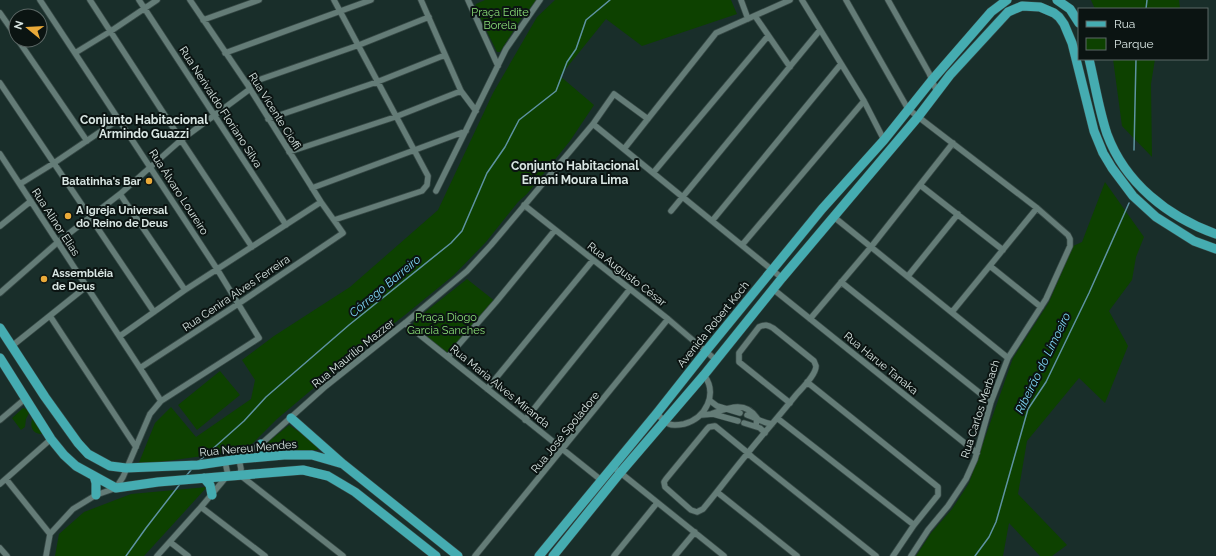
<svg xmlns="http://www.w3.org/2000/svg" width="1216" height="556" viewBox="0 0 1216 556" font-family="Raleway,sans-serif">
<rect width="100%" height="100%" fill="#192e2a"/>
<path fill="#0d4100" d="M485,0H537L521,19L500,52H497L475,7L476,4Z
M555,0H731L737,14L642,46L606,19L560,76L594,105L570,141L527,194L518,202L486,242L454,275L405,315L354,354L277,419L246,450L138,465L155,423L171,407L196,437L251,399L255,380L242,360L274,336L350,287L438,210L493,93L537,17Z
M1091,0H1179L1180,9H1095Z
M1113,59H1155L1151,84L1152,157L1122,126Z
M1105,182L1144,237L1136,257L1132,280L1109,311L1128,346L1105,403L1079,378L1027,441L1018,494L1067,545L1052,556H1040L1009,523L1003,556H916L931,533L952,509L969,483L1013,358L1049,302L1073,246L1082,242Z
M467,279L496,302L448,354L412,326L415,320Z
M220,371L240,395L197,430L178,405Z
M23,408L26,409L29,413L26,419L25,427L21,430L12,418Z
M33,417L44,434C32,435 29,426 33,417Z
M289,425L317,444L318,450H300L273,453L263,446Z
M207,487L144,556H55L59,534L84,512L131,494Z"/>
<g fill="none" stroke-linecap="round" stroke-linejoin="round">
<path stroke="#5e93a2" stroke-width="1.5" d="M1146,9L1147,0
M1134,150L1136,59
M199,461L244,421L266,397L349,325L451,243L462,231L487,173L505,147L519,120L556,91L567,62L576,49L586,20L610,0
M186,476L191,470
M126,556L146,528L180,484
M975,556L989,537L996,522L1028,409L1046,382L1089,293L1129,203"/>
<g stroke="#364845" stroke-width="7">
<path id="street" d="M40,0L217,269L259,338L161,401L150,414L123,477L116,488L96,495L73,509L50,534L46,556
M90,0L181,140L252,247
M139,0L286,225
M334,0L428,176L427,185L422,191L334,220
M421,0L461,91L476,111
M468,0L498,66
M741,0L748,19
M802,0L864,101L884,140
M846,0L908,109L1037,208L1068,235L1070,239V246L1046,299L1008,358L991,402L975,459L966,479L948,506L928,530L911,556
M888,0L929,73L937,92
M0,13L16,36
M755,16L790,67
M203,20L259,0
M18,40L87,141
M75,53L111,31L157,0
M225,53L371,0
M0,83L154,312
M247,84L359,45L429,17
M268,119L377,82L445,55
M593,124L782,278
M624,149L716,33L790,0
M289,152L395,117L461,91
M0,154L140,368L161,401
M653,173L768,36
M20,184L54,163L119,119
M920,185L1003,250
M312,188L466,131
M436,191L506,49L540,0
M120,194L185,290
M524,205L668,319L716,360
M671,211L820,30
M834,217L1008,358
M712,221L841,64
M0,226L31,201
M742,245L864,101
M990,266L1041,307
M908,276L958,214
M841,282L991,402
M773,289L977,453
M0,293L58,242L120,194L181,140L250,89
M952,312L1037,208
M50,316L136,447
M810,319L871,247L953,143
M405,323L601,480
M120,336L185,290L321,202
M12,346L87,286
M448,357L496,302L555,230
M140,368L238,304L343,233L321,202L247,84L190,0
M807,382L938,487V495L914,525L893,556
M487,389L593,260
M709,400L717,406L740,413
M790,403L739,362V353L759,327C765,324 768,325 773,328L814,361L816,366C816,375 802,388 796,395C780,415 763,434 747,454C732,472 718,491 703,509L697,512L691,510L665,487L664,482L666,479L707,429L709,427L715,426L748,453L752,457L876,556
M657,413C660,417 664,422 669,424C673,426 679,425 684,424C706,418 718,394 704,375
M711,414C728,408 745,400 757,418L756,426
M701,415L713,414L738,421
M747,415C756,418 763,423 772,424
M777,418L914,525
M0,420L26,398
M525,420L630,289
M744,423L760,428L765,433
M612,466L724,556
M6,479L50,534
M0,484L51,439
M717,492L797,556
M201,507L265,556
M170,542L188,556
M0,548L7,556
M157,556L201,507L228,475L226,466V461
M343,556L240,475L241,469L239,459L261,444L326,386L405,323L467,271L491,245L593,124L614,94L648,119
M475,556L668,319
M614,556L657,503
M675,556L695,532"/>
</g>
<g stroke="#364845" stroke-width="10">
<path id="primary" d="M1057,0L1070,9L1079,23
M1089,59C1095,84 1099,110 1107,134C1125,183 1168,217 1216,234
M0,328L45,397L78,443L88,454L110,466L126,468L198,465L239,459L284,455H312L343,464
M0,358L51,439L64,455L76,466L116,488L158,482L303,470L328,476L355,492L436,556
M291,418L343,464L458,556
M261,444C261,451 264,453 271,456
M94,476L96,483V495
M204,478L210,485L212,495
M539,556L657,413L706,351L822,209L884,140L932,80L991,12L1007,0
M553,556L620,473L704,375L782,278L918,117L950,75L1008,12L1022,6L1040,7L1054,13L1059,17L1064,24L1072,43L1094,131L1103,153L1112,168L1133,196L1156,217L1194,241L1216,249"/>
</g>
<use href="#street" stroke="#647c77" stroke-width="5.5"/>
<use href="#primary" stroke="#45acb1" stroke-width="9"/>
</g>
<g fill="#eaaa39" stroke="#0b1412" stroke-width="1.5">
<circle cx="149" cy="181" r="4"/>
<circle cx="68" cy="216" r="4"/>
<circle cx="44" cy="279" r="4"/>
</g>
<g text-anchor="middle" stroke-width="4" stroke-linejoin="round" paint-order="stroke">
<g font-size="11" fill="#8cdf79" stroke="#0b1412">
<text x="500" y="16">Praça Edite<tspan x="500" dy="13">Borela</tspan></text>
<text x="446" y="321">Praça Diogo<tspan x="446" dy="13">Garcia Sanches</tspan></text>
</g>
<g font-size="11" fill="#d9e6e3" stroke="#0b1412">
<text transform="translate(221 107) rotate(57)" y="4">Rua Nerivaldo Floriano Silva</text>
<text transform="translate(275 111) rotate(58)" y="4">Rua Vicente Cioffi</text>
<text transform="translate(179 192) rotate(57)" y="4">Rua Álvaro Loureiro</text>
<text transform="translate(56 222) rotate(57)" y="4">Rua Alinor Elias</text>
<text transform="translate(627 274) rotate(38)" y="4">Rua Augusto César</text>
<text transform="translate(236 293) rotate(-34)" y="4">Rua Cenira Alves Ferreira</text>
<text transform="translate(713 324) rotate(-51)" y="4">Avenida Robert Koch</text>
<text transform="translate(353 353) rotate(-39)" y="4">Rua Maurilio Mazzer</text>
<text transform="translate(881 363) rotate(39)" y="4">Rua Harue Tanaka</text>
<text transform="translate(500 386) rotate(39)" y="4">Rua Maria Alves Miranda</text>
<text transform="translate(980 409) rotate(-72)" y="4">Rua Carlos Merbach</text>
<text transform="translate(565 432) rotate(-51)" y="4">Rua José Spoladore</text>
<text transform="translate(248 448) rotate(-5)" y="4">Rua Nereu Mendes</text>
</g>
<g font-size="11" font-weight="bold" fill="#d9e6e3" stroke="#0b1412" text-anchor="start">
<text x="141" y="185" text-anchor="end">Batatinha's Bar</text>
<text x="76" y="214">A Igreja Universal<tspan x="76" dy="13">do Reino de Deus</tspan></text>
<text x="52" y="277">Assembléia<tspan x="52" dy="13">de Deus</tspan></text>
</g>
<g font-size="12" font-weight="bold" fill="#d9e6e3" stroke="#0b1412">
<text x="144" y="124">Conjunto Habitacional<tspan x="144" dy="14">Armindo Guazzi</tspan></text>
<text x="575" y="170">Conjunto Habitacional<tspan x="575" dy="14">Ernani Moura Lima</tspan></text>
</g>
<g font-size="12" font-style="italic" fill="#7fd6f6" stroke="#0b1412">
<text transform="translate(385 286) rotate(-40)" y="4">Córrego Barreiro</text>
<text transform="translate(1043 363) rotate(-64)" y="4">Ribeirão do Limoeiro</text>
</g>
</g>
<rect x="1078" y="8" width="130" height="52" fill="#0b1412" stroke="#5d6866"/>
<rect x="1086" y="21" width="20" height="6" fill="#45acb1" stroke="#5d6866"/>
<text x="1114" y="28" font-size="12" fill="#d9e6e3">Rua</text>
<rect x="1086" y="38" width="20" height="12" fill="#0d4100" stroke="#5d6866"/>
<text x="1114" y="48" font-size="12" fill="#d9e6e3">Parque</text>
<g transform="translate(28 28) rotate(288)"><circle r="19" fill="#0b1412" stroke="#5d6866"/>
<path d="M0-3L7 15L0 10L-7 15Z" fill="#eaaa39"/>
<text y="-6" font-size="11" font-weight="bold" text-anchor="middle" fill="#d9e6e3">N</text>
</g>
</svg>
